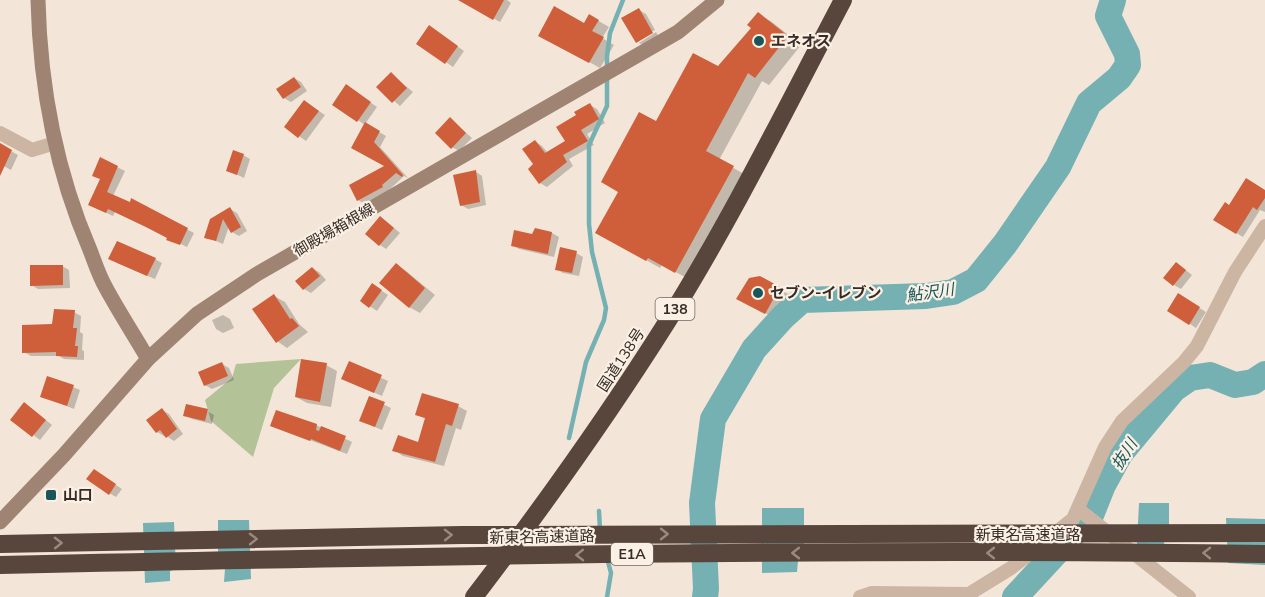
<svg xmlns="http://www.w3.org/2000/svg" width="1265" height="597" viewBox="0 0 1265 597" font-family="'Nunito Sans','Noto Sans JP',sans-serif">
<rect width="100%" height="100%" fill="#f3e6d8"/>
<path fill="#b4c397" d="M301,359L274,388L253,457L211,421L205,400L232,378L236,364Z"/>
<path fill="#75b0b2" d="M1139,503H1169V537L1164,539L1165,561L1137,544Z
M762,508H804V560L798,561L797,572L762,573Z
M1226,518L1265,519V565L1228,563Z
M218,520H249L251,579L224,582L225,569L218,568Z
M174,522L176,569L170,571V581L145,583L143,523Z"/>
<path fill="#0003" d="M473,0H507L511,3L500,22L470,5Z
M639,10L646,14L655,30L638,39V42H637Z
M758,14L772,22L801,45L769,85L762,81L719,160L746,175L689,279L662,265L660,268L597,232L656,123L718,68L753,28Z
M590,16L609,27L602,38L614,45L600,68L540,35L585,25Z
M436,31L464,51L453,67L418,43Z
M656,32L659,37L644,46L639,43Z
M391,74L413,92L400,106L378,87Z
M294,78L301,82L307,91L291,102L284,98L278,90Z
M353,90L377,107L365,124L386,136L380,147L408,178L404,176L389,190V191L365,204L358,200L387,166L353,147L365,125L334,104Z
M590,105L597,109L605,123L587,134L594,145L569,159L573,166L547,187L540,183L535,164L536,142L542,146L548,153L567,142L578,116Z
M311,106L325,115L306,141L286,127Z
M450,119L472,138L459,151L452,147Z
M0,145L18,155L11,170L0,164Z
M243,155L250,159L244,178L228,170Z
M101,159L125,171L113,196L130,204L132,200L194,233L187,247L115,212L113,216L96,208L101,179Z
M476,172L482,176L486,205L468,209L461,205Z
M1265,191V212L1260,210L1243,237L1215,220L1230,207Z
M230,209L237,213L247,231L239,236L232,232L229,226L223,244L206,237Z
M387,222L400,233L386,249L380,245Z
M536,229L552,233L559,237L554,257L519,249L513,245L533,236Z
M576,253L583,257L579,276L563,273L556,269Z
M155,259L162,263L155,279L117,263Z
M396,265L406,271L435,295L420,313L409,307Z
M62,266L69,270L70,288L38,289L31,285Z
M312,268L319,272L326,280L311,293L304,289L297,281Z
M1183,268L1192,275L1181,289L1174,285Z
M759,278L790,295L776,319L738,298Z
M379,289L388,295L377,311L362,301Z
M1178,295L1206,312L1196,328L1169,310Z
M274,296L285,302L299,324L308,332L287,348L277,341Z
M74,312L81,316L80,332L83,334L82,350L84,351V360L64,359L59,356H31L24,352L54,326Z
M223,315L230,319L234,328L223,333L216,329L212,320Z
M350,363L388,381L382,396L350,382Z
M222,364L229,368L234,380L212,389L205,385Z
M326,365L337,371L331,407L307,403L296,397Z
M73,387L80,390L74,409L42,396Z
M370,398L391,408L382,430L368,424Z
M458,406L467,411L461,430L456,428L444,466L403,456L394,450L419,444L426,419L417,414Z
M31,408L52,425L40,440L12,419Z
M162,410L169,414L183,434L174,441L165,435L164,436L157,432Z
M207,411L214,415L212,424L192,419L185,415Z
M316,425L352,442L347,454L272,426Z
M101,475L122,489L116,497L109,493Z"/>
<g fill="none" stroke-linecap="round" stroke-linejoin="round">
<path stroke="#75b0b2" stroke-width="4.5" d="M569,438L586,362L604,320L606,308L592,252L589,224V145L607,106V56L610,33L623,0
M599,511L600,530
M607,558L611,573L607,597"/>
<path stroke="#75b0b2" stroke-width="26" d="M705,597L706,589L702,503L713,419L754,349L783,317L802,300L926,296L953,292L976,280L1005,244L1058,167L1089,103L1119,78L1128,65L1127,54L1108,16L1113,0
M1015,597L1091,515L1103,485L1120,454L1174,389L1190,378L1210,375L1235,385L1253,382L1265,374"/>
</g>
<path fill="#cf5e3a" d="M458,0H504L493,20Z
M554,6L584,23L589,14L599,20L592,31L604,37L589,63L538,36Z
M639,8L653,33L636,43L621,18Z
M758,12L788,36L755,78L748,73L706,151L734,166L675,273L648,258L646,261L595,233L618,192L601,182L639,112L656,121L693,53L718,66L751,28L747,25Z
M429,25L458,46L445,64L416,44Z
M391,72L407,88L392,103L376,87Z
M294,77L301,87L283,99L276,89Z
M346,84L371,102L357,122L332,105Z
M304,100L319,111L298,138L284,127Z
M590,103L599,119L581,130L588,141L563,155L567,162L539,184L528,169L533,164L522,149L535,140L545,153L565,141L556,127L576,115L574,112Z
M450,117L466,133L451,149L435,133Z
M365,122L380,131L374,142L403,175L402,177L396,173L382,185L383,187L357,201L349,185L384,166L351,148Z
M0,143L12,150L0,176Z
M233,150L244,154L237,175L226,171Z
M100,157L118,166L107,192L130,202L131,198L188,228L180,245L166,240L167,238L146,227L108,209L106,213L88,205L100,179L92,176Z
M476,170L480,202L460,206L453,175Z
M1246,178L1265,190V198L1257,210L1253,207L1236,234L1213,220L1225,202L1229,205Z
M230,207L241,227L231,233L223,219L216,241L204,238L210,219Z
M380,216L394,228L379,246L365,234Z
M535,228L552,232L548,254L511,246L514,230L532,234Z
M117,241L156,258L147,276L108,259Z
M560,247L577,251L572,273L555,270Z
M1176,262L1186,270L1173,286L1163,278Z
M396,263L425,288L409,308L379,283Z
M30,265H63V285L30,286Z
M312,267L320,276L303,290L295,281Z
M760,276L780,287L765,314L736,299L749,278Z
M372,283L382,290L369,308L360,301Z
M1178,293L1200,307L1189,325L1167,311Z
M274,294L290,319L292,318L299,326L276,343L252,309Z
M54,309L75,310L73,328H77L75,346H78L77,357L56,356V352L22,353V325L52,324Z
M301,359L327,363L320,402L295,397Z
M349,361L382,375L374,393L341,379Z
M222,362L228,376L204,386L198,372Z
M47,376L74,385L67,406L40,397Z
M422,393L459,404L452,426L446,424L435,462L392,451L398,435L418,442L425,418L415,415Z
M369,396L385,402L375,427L359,421Z
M24,402L46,420L32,437L10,420Z
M186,404L208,409L205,421L183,416Z
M162,408L177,429L166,438L160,430L156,433L146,420Z
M276,410L317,424L316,430L319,431L321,426L346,436L340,451L311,439L310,441L270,426Z
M94,469L116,484L109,495L86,479Z"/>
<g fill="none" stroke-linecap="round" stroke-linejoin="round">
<path stroke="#ccb6a3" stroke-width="14" d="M0,133L32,150L55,143
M1078,509L1189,597
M860,597L872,593L969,594L1011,568L1073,519L1105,447L1122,421L1184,362L1197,346L1235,272L1265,226"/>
<path stroke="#9f8474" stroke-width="15" d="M38,0C40,86 56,171 90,250C95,263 99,276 106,288C119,312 134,335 148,359
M0,522L64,455L148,359L197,314L257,274L678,32L717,0"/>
<path stroke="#58453c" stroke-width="18" d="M474,597C542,508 607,417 667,322C732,218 786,108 843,0"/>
<path stroke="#58453c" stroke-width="18" d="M0,544L462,535L1265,533
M0,565C422,556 843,548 1265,554"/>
</g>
<defs><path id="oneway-chevron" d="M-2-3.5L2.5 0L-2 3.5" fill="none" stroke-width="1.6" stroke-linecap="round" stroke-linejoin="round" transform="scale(1.5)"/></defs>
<g stroke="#99897f">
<use href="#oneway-chevron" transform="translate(664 534)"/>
<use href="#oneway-chevron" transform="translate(448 535) rotate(-1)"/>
<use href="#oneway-chevron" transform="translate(253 539) rotate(-1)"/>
<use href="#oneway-chevron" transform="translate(58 543) rotate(-1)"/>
<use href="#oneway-chevron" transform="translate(796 553) rotate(180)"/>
<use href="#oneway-chevron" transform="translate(991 553) rotate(180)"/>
<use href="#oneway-chevron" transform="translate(1207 553) rotate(-179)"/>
<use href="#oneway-chevron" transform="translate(580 555) rotate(179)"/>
</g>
<g fill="#18565b" stroke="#faf0e4" stroke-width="2">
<circle cx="759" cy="41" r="6"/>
<circle cx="758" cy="293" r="6"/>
<rect x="45" y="489" width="12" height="12" rx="3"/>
</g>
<g text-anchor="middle" stroke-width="4.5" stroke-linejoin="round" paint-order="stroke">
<g fill="#faf0e4" stroke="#71665f" stroke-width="1.5">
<rect x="655.5" y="298" width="39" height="22" rx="4.5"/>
<rect x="611" y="543" width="42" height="22" rx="4.5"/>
</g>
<g font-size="14" font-weight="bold" fill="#362b26">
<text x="675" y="314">138</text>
<text x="632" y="559">E1A</text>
</g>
<g font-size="15" font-weight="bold" fill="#362b26" stroke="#faf0e4" text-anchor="start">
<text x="771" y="46">エネオス</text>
<text x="770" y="298">セブン-イレブン</text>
<text x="63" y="500">山口</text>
</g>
<g font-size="15" fill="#362b26" stroke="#faf0e4">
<text transform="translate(334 230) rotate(-30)" y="5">御殿場箱根線</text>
<text transform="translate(621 360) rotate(-57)" y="5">国道138号</text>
<text x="1028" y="540">新東名高速道路</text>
<text transform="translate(542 537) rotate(-1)" y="5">新東名高速道路</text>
</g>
<g font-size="16" font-style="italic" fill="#18565b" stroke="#faf0e4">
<text transform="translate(930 292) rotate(-8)" y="6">鮎沢川</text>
<text transform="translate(1124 454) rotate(-57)" y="6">抜川</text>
</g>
</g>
</svg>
